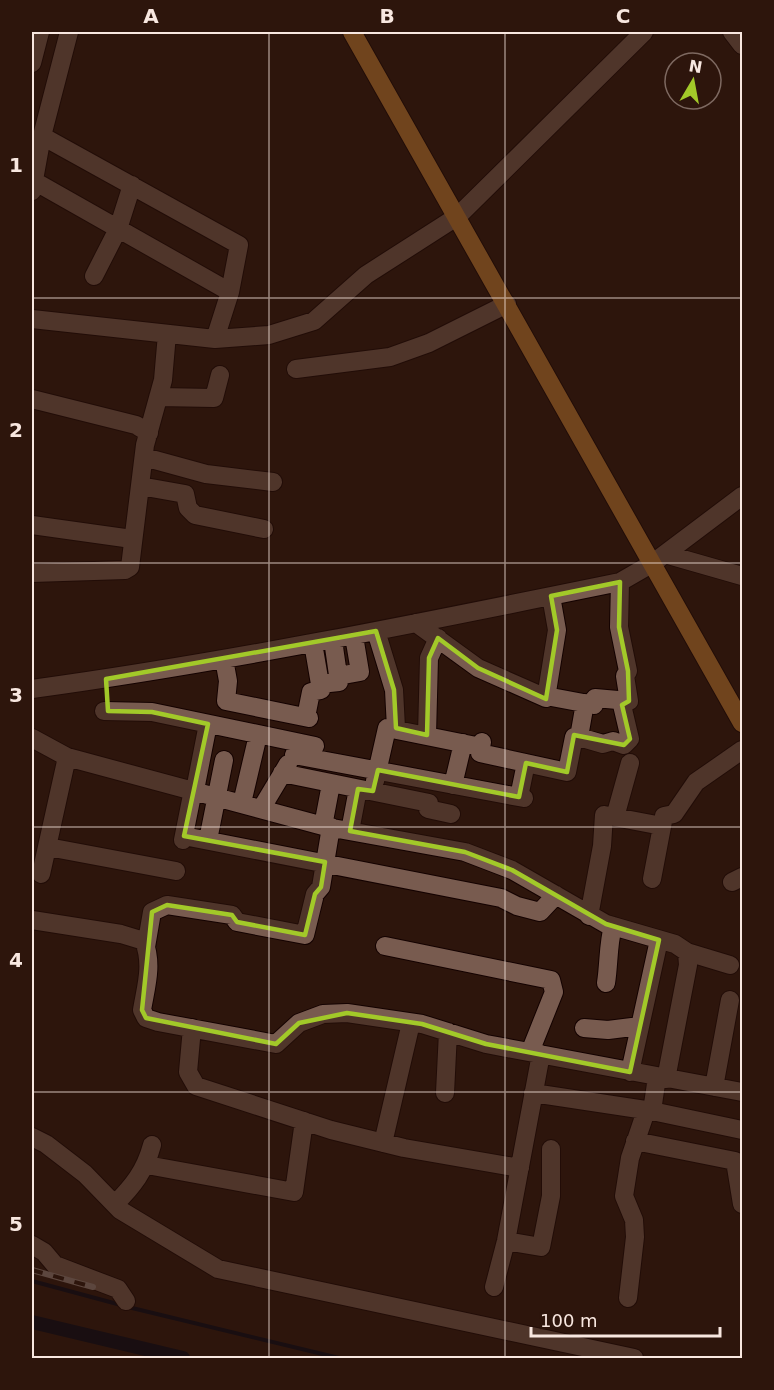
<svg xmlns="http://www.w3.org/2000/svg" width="774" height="1390" viewBox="0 0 774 1390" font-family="'DejaVu Sans',sans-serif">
<rect width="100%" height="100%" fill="#2d150c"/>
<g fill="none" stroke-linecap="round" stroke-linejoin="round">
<path stroke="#000618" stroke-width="4" d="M32,1281L121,1305
M128,1307L339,1358"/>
<path stroke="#000618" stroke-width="14" d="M32,1322L183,1358"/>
<g stroke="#140200" stroke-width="20">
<path id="minor" d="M732,32L742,45
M32,63L40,32
M42,136L239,245L230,292L215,339
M34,181L230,292
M32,191L42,136L69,32
M94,276L118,229L132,185
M32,319L215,339L269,335L314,321L366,275L458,216L644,32
M296,369L390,357L429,343L507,304
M158,397L214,398L220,375
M32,399L136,425L149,433
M144,457L206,474L273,482
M140,486L185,494L188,508L195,515L264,529
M32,525L132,539
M665,554L742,576
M32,573L125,570L130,567L145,445L163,380L167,334
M416,623L478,668L546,698L557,630L551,596
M376,631L394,690L396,728
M224,659L228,681L226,701L309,718
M338,676L360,672L354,636
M320,684L339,682L333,640
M32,689C229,662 424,622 620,582L653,563L742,496
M546,696L594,705L595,698L629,701
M104,711L152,712L315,746
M306,717L311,692L321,690L313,643
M427,735L429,658L438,638
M579,737L603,744L613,741L624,745L630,739L622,705L629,701L625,676L628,671L619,627L620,582
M32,738L67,757L327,827L465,852L512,870L606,924L675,944L687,952L688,965L666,1079
M482,742L480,753L567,772L574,737H579L585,703
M294,755L524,798
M282,773L429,803L428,809L451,814
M375,781L387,728L481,747
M453,785L463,743
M195,790L208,724
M519,797L526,763
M242,803L258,735
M261,809L288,764
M615,817L630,763
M323,826L331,784
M350,831L358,789
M184,836L501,898L517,906L540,912L556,895
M183,840L193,790
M208,840L224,760
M48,847L176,871
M41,874L67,757
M652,879L664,816L674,814L696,782L742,750
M732,882L742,877
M589,916L602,846L604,815L662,826
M32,920L121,934L144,941C153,965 146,986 142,1010L146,1018L158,1022L276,1044L299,1023L323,1014L347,1013L422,1024L486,1044L742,1092
M385,946L551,980L554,992L530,1052
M146,947L152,912L167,905L232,915L237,922L305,935L315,894L321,887L331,827
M687,952L730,965
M606,983C609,964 608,944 613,926
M192,1028L188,1072L196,1086L331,1130L404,1148L520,1168
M584,1028L608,1030L640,1026
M630,1072L659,940
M714,1087L730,1000
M445,1093L448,1032
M533,1093L652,1111L742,1130
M652,1111L657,1077
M32,1137L46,1144L85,1174L120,1210L218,1269L634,1358
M635,1141L735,1161L742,1204
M383,1143L411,1023
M147,1165L294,1192L304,1121
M115,1204C133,1186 145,1171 152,1145
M506,1241L541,1247L551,1196V1149
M32,1245L44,1252L55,1265L118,1289L126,1301
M494,1287L506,1241L541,1054
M628,1298L635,1237L634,1220L624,1196L630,1158L646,1111"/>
</g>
<g stroke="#140200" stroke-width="20">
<path id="major" d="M352,32L742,723"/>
</g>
<use href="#minor" stroke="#785b4f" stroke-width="18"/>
<use href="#major" stroke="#c17c32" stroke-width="18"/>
<g stroke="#96827a" stroke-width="6">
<path id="rail" d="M32,1270L93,1287"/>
</g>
<use href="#rail" stroke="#2d150c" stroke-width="4" stroke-dasharray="11" stroke-linecap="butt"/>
</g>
<path d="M0 0H774V1390H0ZM620,582L619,627L628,671L629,701L622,705L630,739L624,745L574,735L567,772L526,763L519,797L378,770L373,791L358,789L350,831L465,852L512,870L606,924L659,940L630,1072L486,1044L422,1024L347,1013L299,1023L276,1044L146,1018L142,1010L152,912L167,905L232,915L237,922L305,935L315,894L321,887L325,862L184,836L208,724L152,712L108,711L106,679L376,631L394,690L396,728L427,735L429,658L438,638L478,668L546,699L557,630L551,596Z" fill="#2d150c" fill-opacity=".55" fill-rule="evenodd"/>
<path fill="none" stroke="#a2c929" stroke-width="4.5" stroke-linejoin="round" d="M620,582L619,627L628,671L629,701L622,705L630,739L624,745L574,735L567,772L526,763L519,797L378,770L373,791L358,789L350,831L465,852L512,870L606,924L659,940L630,1072L486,1044L422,1024L347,1013L299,1023L276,1044L146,1018L142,1010L152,912L167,905L232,915L237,922L305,935L315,894L321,887L325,862L184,836L208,724L152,712L108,711L106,679L376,631L394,690L396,728L427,735L429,658L438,638L478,668L546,699L557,630L551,596Z"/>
<path fill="none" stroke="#f8e7e0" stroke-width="1.5" stroke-opacity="0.55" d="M269,32V1358M505,32V1358M32,298H742M32,563H742M32,827H742M32,1092H742"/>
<rect width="774" height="1390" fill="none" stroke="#2d150c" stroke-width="66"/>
<g transform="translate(693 81) rotate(10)"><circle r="28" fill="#2d150c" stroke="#7e6961" stroke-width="1.5"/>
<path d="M0-4.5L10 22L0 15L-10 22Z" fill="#a2c929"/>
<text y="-9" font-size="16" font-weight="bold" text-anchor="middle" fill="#f8e7e0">N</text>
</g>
<path d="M531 1327v9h189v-9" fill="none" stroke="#f8e7e0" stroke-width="3"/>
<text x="540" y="1327" font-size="18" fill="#f8e7e0" stroke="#2d150c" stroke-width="4.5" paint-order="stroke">100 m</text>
<rect x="33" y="33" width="708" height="1324" fill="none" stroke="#f8e7e0" stroke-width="2"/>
<g font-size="20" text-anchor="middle" font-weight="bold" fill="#f8e7e0">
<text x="151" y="23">A</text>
<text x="387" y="23">B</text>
<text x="623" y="23">C</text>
<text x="16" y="172">1</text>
<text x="16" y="437">2</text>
<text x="16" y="702">3</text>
<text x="16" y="967">4</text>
<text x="16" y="1231">5</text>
</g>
</svg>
